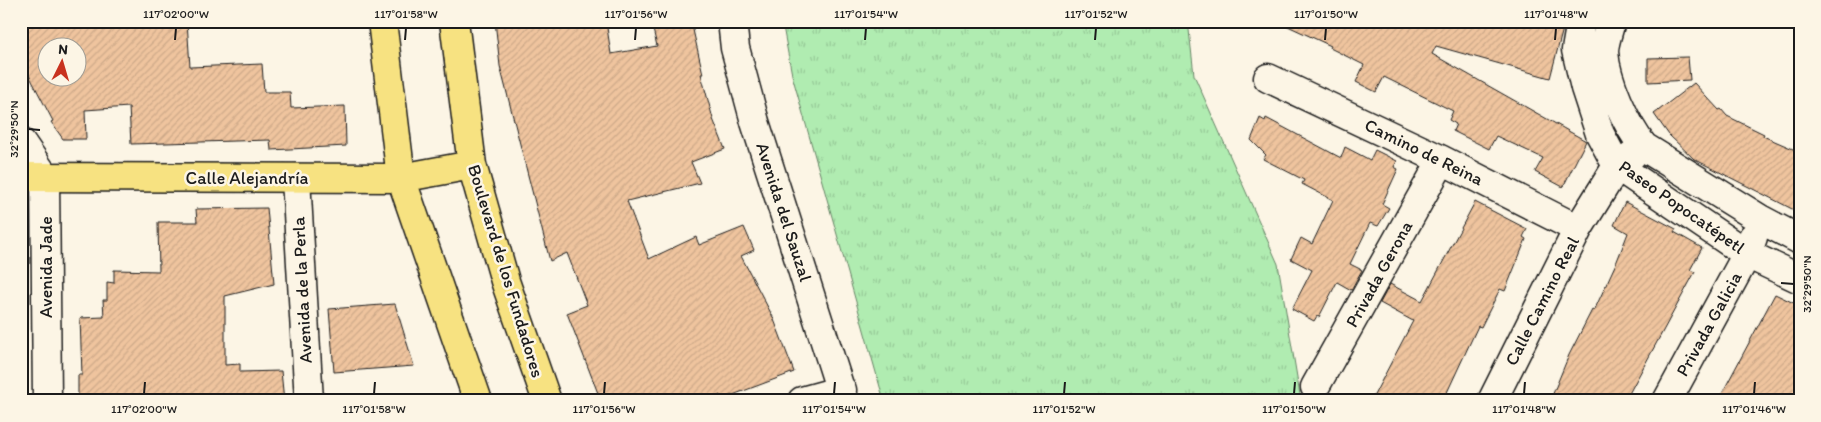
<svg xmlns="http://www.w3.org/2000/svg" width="1821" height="422" viewBox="0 0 1821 422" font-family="Itim,sans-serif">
<defs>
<pattern id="grass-tufts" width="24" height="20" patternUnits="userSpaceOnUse" patternTransform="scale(1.25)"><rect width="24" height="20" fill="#b0ecb1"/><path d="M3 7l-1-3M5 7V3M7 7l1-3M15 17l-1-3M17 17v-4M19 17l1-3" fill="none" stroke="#97ca98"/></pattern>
<pattern id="building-hatch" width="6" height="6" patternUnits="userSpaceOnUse" patternTransform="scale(1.25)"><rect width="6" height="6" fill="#efc49e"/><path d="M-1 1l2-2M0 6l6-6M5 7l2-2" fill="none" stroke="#cca888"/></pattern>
</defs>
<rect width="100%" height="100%" fill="#fcf5e5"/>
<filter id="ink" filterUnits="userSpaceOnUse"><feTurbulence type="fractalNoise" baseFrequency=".02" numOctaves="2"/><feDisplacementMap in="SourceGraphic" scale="10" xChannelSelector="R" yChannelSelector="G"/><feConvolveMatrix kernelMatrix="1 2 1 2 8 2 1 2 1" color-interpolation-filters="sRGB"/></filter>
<g filter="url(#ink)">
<path fill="url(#grass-tufts)" stroke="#668466" d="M782,21H1188L1194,75L1278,264L1301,401H884L792,75Z"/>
<path fill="url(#building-hatch)" stroke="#1c1c1c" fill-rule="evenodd" d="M21,21H187L190,67L262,64L264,92H290L291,108L345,106L346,146L271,150L270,140L131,144L129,107L85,110L86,139H63L51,122L53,121L21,60ZM48,48H78V78H48Z
M495,21H606L611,54L657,46L651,21H691L703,74H701L713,119L725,149L691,162L700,183L627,201L649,259L696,237L699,245L744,227L754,250L741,256L773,317L794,372L722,399L720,395L707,401H601L567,313L587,305L567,253L550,261L500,66Z
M1277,21H1512L1523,24L1524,21H1565L1550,78L1436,46L1432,54L1586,141L1563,187L1535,172L1543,158L1496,136L1489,149L1453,131L1456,124L1449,120L1453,111L1384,77L1376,92L1356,82L1364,65L1330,48L1331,46Z
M1688,57L1690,80L1648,82V58Z
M1694,83L1719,110L1721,109L1727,116L1764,134L1763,136L1800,152V213L1694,159L1669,135L1654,114Z
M1260,118L1265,121L1266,118L1341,158L1345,147L1370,160L1375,150L1397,161L1394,167L1398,169L1382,204L1389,208L1378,226L1370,223L1350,264L1362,270L1351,290L1337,282L1319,317L1317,316L1314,321L1292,309L1312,270L1291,259L1301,238L1312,244L1333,200L1302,184L1304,180L1263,159L1266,155L1251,140Z
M1475,202L1527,229L1523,237L1526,239L1505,291L1500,289L1481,327L1478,326L1443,401H1371L1413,321L1380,303L1390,284L1422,301Z
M1625,202L1676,229L1674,232L1702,248L1690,270L1695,272L1625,401H1550L1569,355L1592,310L1594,311L1617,261L1628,233L1614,225Z
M267,208L274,284L225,296V365L240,364V372L281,371L284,401H78V375H82L80,318L104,317L103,300H107V282L114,283V270L159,271L158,222H197L196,209Z
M1775,294L1800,306V401H1718Z
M395,304L414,366L334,372L329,309Z"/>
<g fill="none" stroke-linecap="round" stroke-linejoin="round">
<g stroke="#1c1c1c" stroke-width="31">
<path id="minor" d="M732,21L735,48L755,122L844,401
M1581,21L1576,50L1585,88L1600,134L1617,166L1747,254L1800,279
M1611,21C1609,30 1604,42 1604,52C1606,80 1626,125 1644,147L1760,219L1800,240
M1268,78L1442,160L1578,229
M21,142L45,177L47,401
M296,179L309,401
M1315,387L1442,160
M802,401L842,390
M1492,401L1578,229L1617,166L1632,155
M1667,401L1747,254L1753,237"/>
</g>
<g stroke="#1c1c1c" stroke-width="31">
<path id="major" d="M382,21L401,178L478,401
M454,21L472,165L505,281L547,401
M21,177L401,178L472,165"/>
</g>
<use href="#minor" stroke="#fcf5e5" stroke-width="28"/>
<use href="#major" stroke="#f7e281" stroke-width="28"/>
</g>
</g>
<path fill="none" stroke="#1c1c1c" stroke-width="2" d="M175,40L176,28M405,40L406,28M635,40L636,28M865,40L866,28M1095,40L1096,28M1325,40L1326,28M1555,40L1556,28M28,129L40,130M1781,283L1794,284M144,394L145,382M374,394L375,382M604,394L605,382M834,394L835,382M1064,394L1065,382M1294,394L1295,382M1524,394L1525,382M1754,394L1755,382"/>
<g text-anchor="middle" stroke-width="5" stroke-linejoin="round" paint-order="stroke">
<g font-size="18" fill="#1c1c1c" stroke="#fcf5e5">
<text transform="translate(1424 152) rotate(26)" y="6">Camino de Reina</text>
<text x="247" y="184">Calle Alejandría</text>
<text transform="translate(1682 207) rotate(35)" y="6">Paseo Popocatépetl</text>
<text transform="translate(784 212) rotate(72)" y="6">Avenida del Sauzal</text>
<text transform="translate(46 267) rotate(-90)" y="6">Avenida Jade</text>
<text transform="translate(506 271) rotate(73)" y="6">Boulevard de los Fundadores</text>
<text transform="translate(1379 274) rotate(-61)" y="6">Privada Gerona</text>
<text transform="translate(302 290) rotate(-93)" y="6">Avenida de la Perla</text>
<text transform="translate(1542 301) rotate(-63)" y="6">Calle Camino Real</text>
<text transform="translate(1709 324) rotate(-61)" y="6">Privada Galicia</text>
</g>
</g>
<rect width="1821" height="422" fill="none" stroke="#fcf5e5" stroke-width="55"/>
<g transform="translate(62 62) rotate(5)"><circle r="24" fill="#fcf5e5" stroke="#a29e95"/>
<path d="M0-4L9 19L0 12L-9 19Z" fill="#c8321e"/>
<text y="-8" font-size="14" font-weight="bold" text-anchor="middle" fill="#1c1c1c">N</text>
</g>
<rect x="28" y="28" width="1766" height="366" fill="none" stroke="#1c1c1c" stroke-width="2"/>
<g font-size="12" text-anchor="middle" fill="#1c1c1c">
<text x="176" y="18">117°02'00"W</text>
<text x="406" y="18">117°01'58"W</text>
<text x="636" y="18">117°01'56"W</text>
<text x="866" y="18">117°01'54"W</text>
<text x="1096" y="18">117°01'52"W</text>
<text x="1326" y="18">117°01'50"W</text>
<text x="1556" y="18">117°01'48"W</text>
<text transform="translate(14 129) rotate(-90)" y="4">32°29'50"N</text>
<text transform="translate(1807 284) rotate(-90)" y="4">32°29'50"N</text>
<text x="144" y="413">117°02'00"W</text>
<text x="374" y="413">117°01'58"W</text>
<text x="604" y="413">117°01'56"W</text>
<text x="834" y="413">117°01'54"W</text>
<text x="1064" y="413">117°01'52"W</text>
<text x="1294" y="413">117°01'50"W</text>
<text x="1524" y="413">117°01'48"W</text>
<text x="1754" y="413">117°01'46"W</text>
</g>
</svg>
